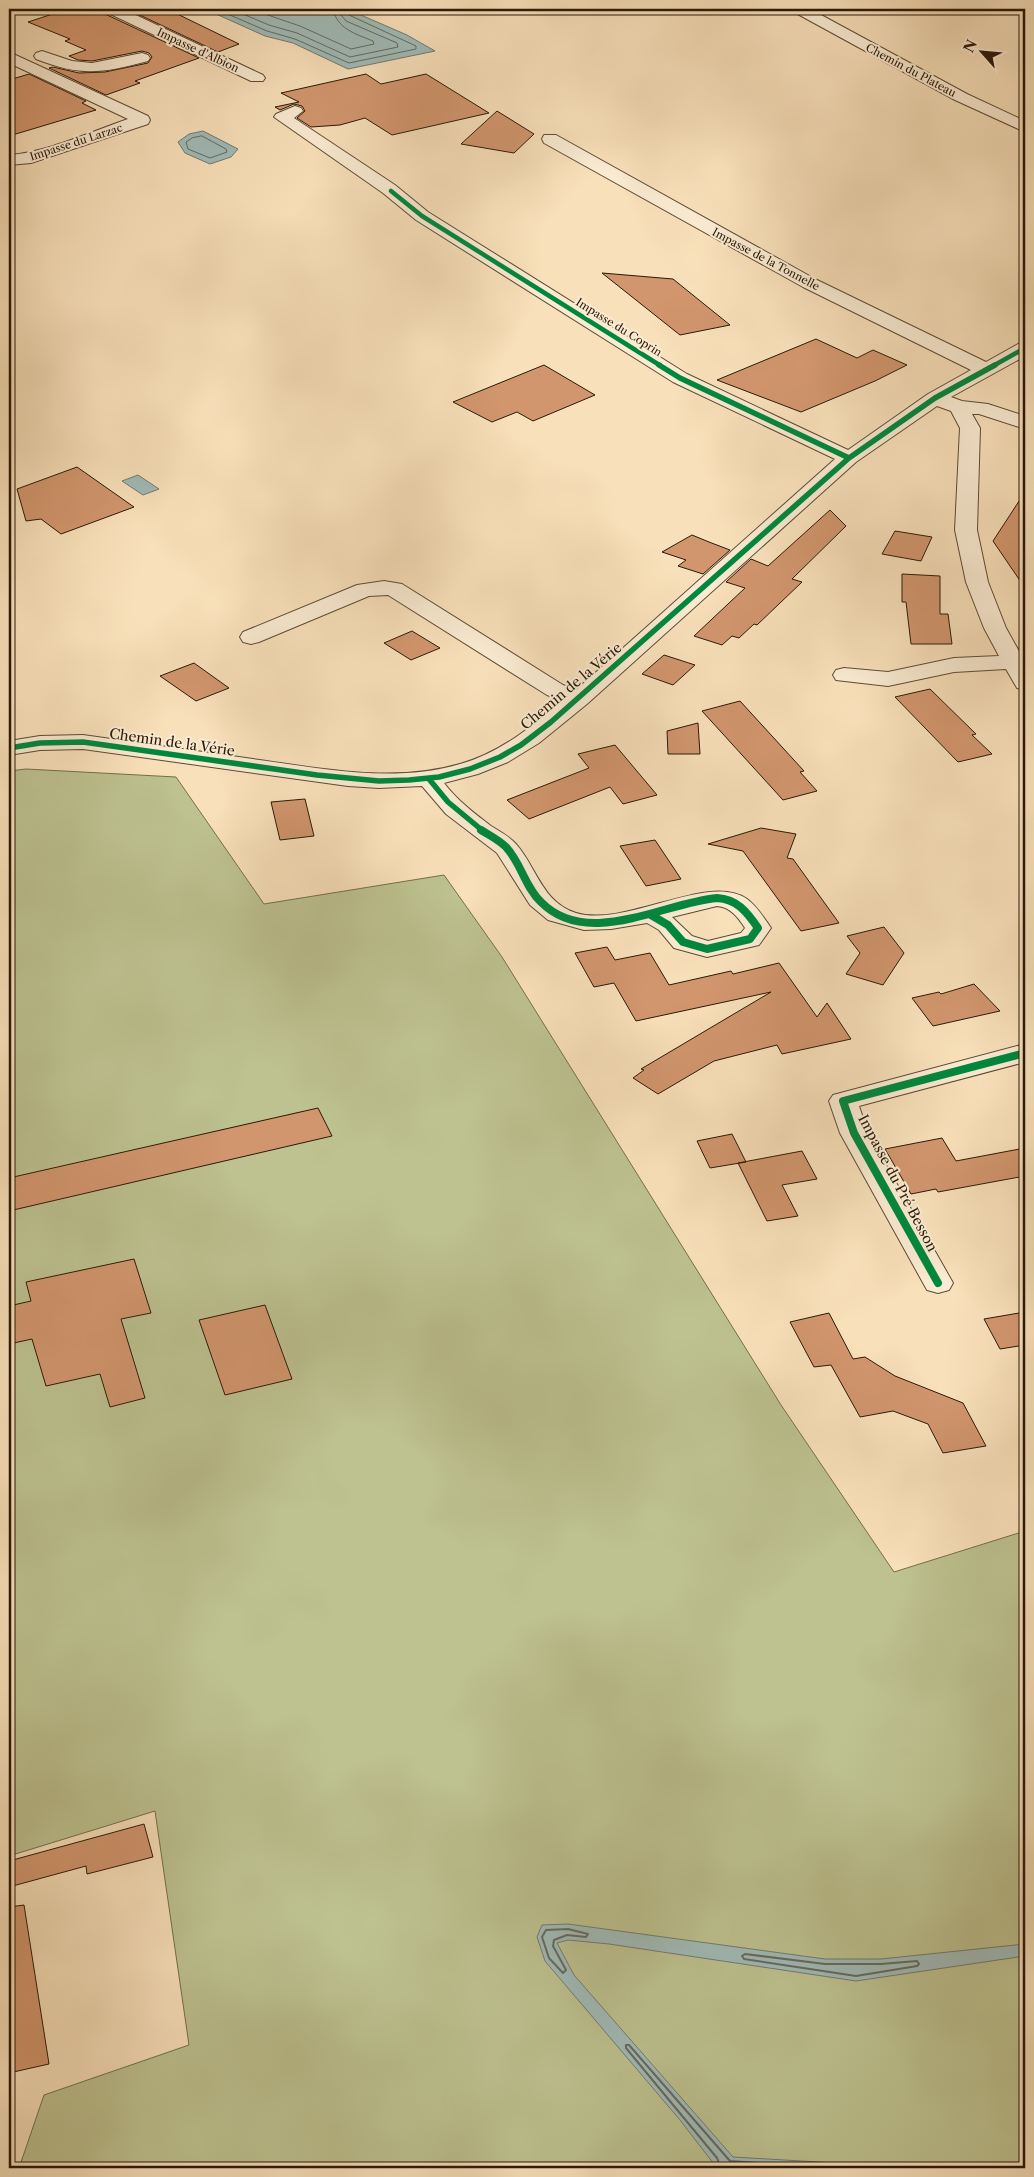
<svg xmlns="http://www.w3.org/2000/svg" width="1034" height="2177" viewBox="0 0 1034 2177" font-family="'Libre Caslon Text',serif">
<rect width="100%" height="100%" fill="#f8e0ba"/>
<filter id="stains"><feTurbulence type="fractalNoise" baseFrequency=".004" numOctaves="4"/><feColorMatrix values="0 0 0 0 .2 0 0 0 0 .09 0 0 0 0 .02 0 0 0 .5 -.17"/></filter>
<radialGradient id="worn" r=".72"><stop offset=".6" stop-color="#630" stop-opacity="0"/><stop offset="1" stop-color="#630" stop-opacity=".3"/></radialGradient>
<path fill="#bdc290" stroke="#746e4c" d="M26,769L176,777L264,904L444,875L502,957L781,1405L894,1572L1025,1531V2168H19L44,2095L189,2045L155,1811L9,1856V771Z"/>
<path fill="#a0bbb8" stroke="#717a72" d="M205,9H347L407,35L435,51L348,69L293,43L265,36Z
M203,131L238,149L231,157L210,164L185,153L178,142L189,134Z
M138,475L159,489L143,495L122,481Z
M568,1924L825,1959H881L1025,1944V1956L856,1981L609,1944L568,1940L557,1943L574,1975L733,2157L921,2168H717L680,2120L545,1961L537,1937L542,1925Z"/>
<g fill="none" stroke-linecap="round" stroke-linejoin="round">
<path stroke="#656a60" stroke-width="1" d="M216,9L267,31L295,39L349,63L416,49V46L349,15L347,9
M231,9L269,25L297,33L350,57L398,47L397,43L346,21L341,15L340,9
M250,9L300,26L351,49L374,44L373,41C356,34 337,29 333,9
M202,136L226,149L227,152L210,158L188,149L186,142L192,138Z"/>
<path stroke="#656a60" stroke-width="2" d="M568,1929L588,1934L586,1937L567,1935L554,1940L553,1946L566,1970L563,1973L549,1958L542,1937L546,1930Z
M745,1954L825,1964H881L917,1961L919,1964L917,1966L856,1976L744,1959L742,1956Z
M721,2168L717,2158L626,2048V2045H629L730,2161L832,2168"/>
</g>
<path fill="#d2966e" stroke="#2a1908" d="M68,9H101L105,14L199,58L135,81L140,83L106,95L49,68L53,67L79,73L105,72L148,63L152,57L149,53L142,51L92,61L78,60L69,56L86,50L65,41L70,39L28,22Z
M127,9H167L239,44L218,52Z
M29,74L86,101L82,103L96,110L9,136V80Z
M366,74L381,84L426,74L489,113L392,135L365,118L340,125L311,127L297,118L305,111L302,106L294,104L280,110L275,107L299,102L281,93Z
M497,111L534,134L514,153L461,144Z
M602,273L673,279L730,325L680,335Z
M816,339L857,358L873,350L907,365L875,381L801,412L717,380Z
M544,365L595,395L533,421L517,412L492,422L453,402Z
M77,467L134,507L61,534L41,519L26,521L17,489Z
M1025,492V588L993,541Z
M830,510L846,526L792,579L802,582L757,625L754,624L739,638L732,636L722,645L694,636L745,588L726,582L751,559L768,566Z
M895,531L932,537L921,561L882,554Z
M692,535L709,542L730,550L703,574L678,566L686,560L662,552Z
M902,574L940,576V614H948L952,644H911L906,602H902Z
M412,631L440,648L411,660L384,643Z
M664,655L695,665L673,685L642,674Z
M194,663L229,688L196,701L160,676Z
M930,689L976,734L972,735L992,754L958,762L895,697Z
M740,701L804,771L800,772L817,791L783,800L702,711Z
M698,723L700,754H668L667,731Z
M615,745L657,795L623,804L610,787L529,819L507,800L589,768L578,754Z
M305,799L314,836L280,840L271,802Z
M761,828L796,834L787,858L793,859L839,923L801,931L743,851L708,844Z
M655,840L681,879L646,886L620,846Z
M884,927L904,953L883,985L846,974L860,953L847,936Z
M607,947L615,960L650,953L669,985L731,971L733,974L779,963L817,1017L827,1003L851,1039L782,1054L777,1045L714,1061L658,1094L633,1078L644,1070L641,1069L771,992L636,1021L614,983L594,987L575,953Z
M974,984L1000,1011L933,1026L912,998L939,992L941,994Z
M318,1108L332,1136L9,1211V1178Z
M732,1134L746,1162L710,1168L697,1141Z
M942,1138L956,1161L1025,1148V1176L938,1192L936,1189L911,1194L885,1149Z
M802,1151L817,1179L782,1185L798,1216L767,1221L738,1163Z
M134,1259L151,1313L121,1319L145,1398L110,1407L100,1374L46,1386L32,1339L9,1344V1306L31,1301L26,1282Z
M265,1305L292,1379L225,1395L199,1320Z
M1025,1312V1345L1000,1349L984,1319Z
M829,1313L853,1359L865,1357L895,1376L963,1403L986,1446L943,1453L928,1424L893,1411L860,1417L831,1365L814,1367L790,1322Z
M144,1824L153,1857L87,1874L86,1866L9,1887V1861Z
M24,1905L49,2064L9,2073V1907Z"/>
<g fill="none" stroke-linecap="round" stroke-linejoin="round">
<g stroke="#5e4b34" stroke-width="2">
<path id="minor" d="M103,9H123L263,75L265,78L263,81H251L106,12Z
M791,9H810L967,94L1025,121V132L955,100L794,12Z
M42,51L72,61L92,63L142,53L148,55L150,58L148,61C102,73 82,77 36,59L34,56L36,53Z
M9,52L148,116L150,120L148,124L31,163L9,165V155C48,152 90,132 128,119L9,63Z
M295,106L301,108L303,111L294,118L395,185L428,212L687,374L848,450L928,394L971,370L803,287L544,143L542,139L544,135H556L815,279L986,362L1018,344L1025,342V356L951,397L962,401L988,404L1025,416V429L979,414H972L980,428L977,530L988,582L1006,628L1025,662V690L1017,688L1006,669L954,672L888,686L836,680L833,675L836,670L844,668L888,672L954,658L999,656L984,628L966,582L955,530L960,428L951,411L937,406L856,462L587,704L539,743L508,762L478,774L444,783C457,800 474,813 491,826C499,831 509,836 516,844C537,868 542,902 576,913C626,928 708,872 747,899C757,906 764,918 771,928L759,945L707,957L674,948L659,930L647,923L611,929L584,930L548,920L530,905L497,853L446,814L422,786L379,788L348,786L83,749L40,750L9,755V741L40,736L83,735C140,743 196,751 253,759C320,768 392,784 460,764C500,753 531,727 563,701L547,695L388,595L369,596L259,642L251,644L243,642L240,637L243,632L357,585L384,581L402,584L563,685L576,690L835,459L673,382L416,220L383,193L274,117L276,114ZM717,906C730,907 738,917 745,928L741,933L708,941L692,936L672,917Z
M1025,1044V1062L859,1106L868,1133L953,1283L949,1290L938,1293L927,1290L840,1133L829,1101L833,1095Z"/>
</g>
<use href="#minor" fill="#faebd2" fill-rule="evenodd"/>
<g stroke="#faebd2" stroke-width="6">
<path id="cycleway-far2" d="M391,191L422,216L661,366
M993,366L1025,348"/>
</g>
<g stroke="#faebd2" stroke-width="8">
<path id="cycleway-far1" d="M659,365L680,378L849,458
M9,748L40,743L83,742L317,775L379,781L409,780L439,777L470,769L500,757L521,745L551,722L849,458L935,398L995,365
M429,779L448,802L483,831"/>
</g>
<g stroke="#faebd2" stroke-width="11">
<path id="cycleway" d="M481,830C489,835 499,840 506,847C521,863 525,887 541,902C587,949 663,903 717,898C737,899 747,912 758,928L750,939L707,949L683,942L668,925L651,915
M938,1283L854,1133L843,1101L1025,1053"/>
</g>
<use href="#cycleway-far2" stroke="#00873e" stroke-width="4.5"/>
<use href="#cycleway-far1" stroke="#00873e" stroke-width="5.5"/>
<use href="#cycleway" stroke="#00873e" stroke-width="8"/>
</g>
<g text-anchor="middle" stroke-width="4" stroke-linejoin="round" paint-order="stroke">
<g font-size="11" fill="#2a1908" stroke="#faebd2">
<text transform="translate(198 50) rotate(25)" y="4">Impasse d'Albion</text>
<text transform="translate(911 70) rotate(28)" y="4">Chemin du Plateau</text>
<text transform="translate(76 142) rotate(-18)" y="4">Impasse du Larzac</text>
<text transform="translate(766 259) rotate(28)" y="4">Impasse de la Tonnelle</text>
<text transform="translate(619 327) rotate(32)" y="4">Impasse du Coprin</text>
</g>
<g font-size="14" fill="#2a1908" stroke="#faebd2">
<text transform="translate(571 686) rotate(-40)" y="5">Chemin de la Vérie</text>
<text transform="translate(172 742) rotate(8)" y="5">Chemin de la Vérie</text>
<text transform="translate(898 1183) rotate(62)" y="5">Impasse du Pré Besson</text>
</g>
</g>
<rect width="1034" height="2177" fill="none" stroke="#f8e0ba" stroke-width="30"/>
<rect x="10" y="10" width="1014" height="2157" fill="none" stroke="#2a1908" stroke-width="2.5"/>
<rect x="15" y="15" width="1004" height="2147" fill="none" stroke="#2a1908"/>
<g transform="translate(982 52) rotate(297)" stroke="#faebd2" stroke-width="4" paint-order="stroke">
<path d="M0-4L9 19L0 12L-9 19Z" fill="#2a1908"/>
<text y="-8" font-size="14" font-weight="bold" text-anchor="middle" fill="#2a1908">N</text>
</g>
<rect width="100%" height="100%" filter="url(#stains)"/>
<rect width="100%" height="100%" fill="url(#worn)"/>
</svg>
